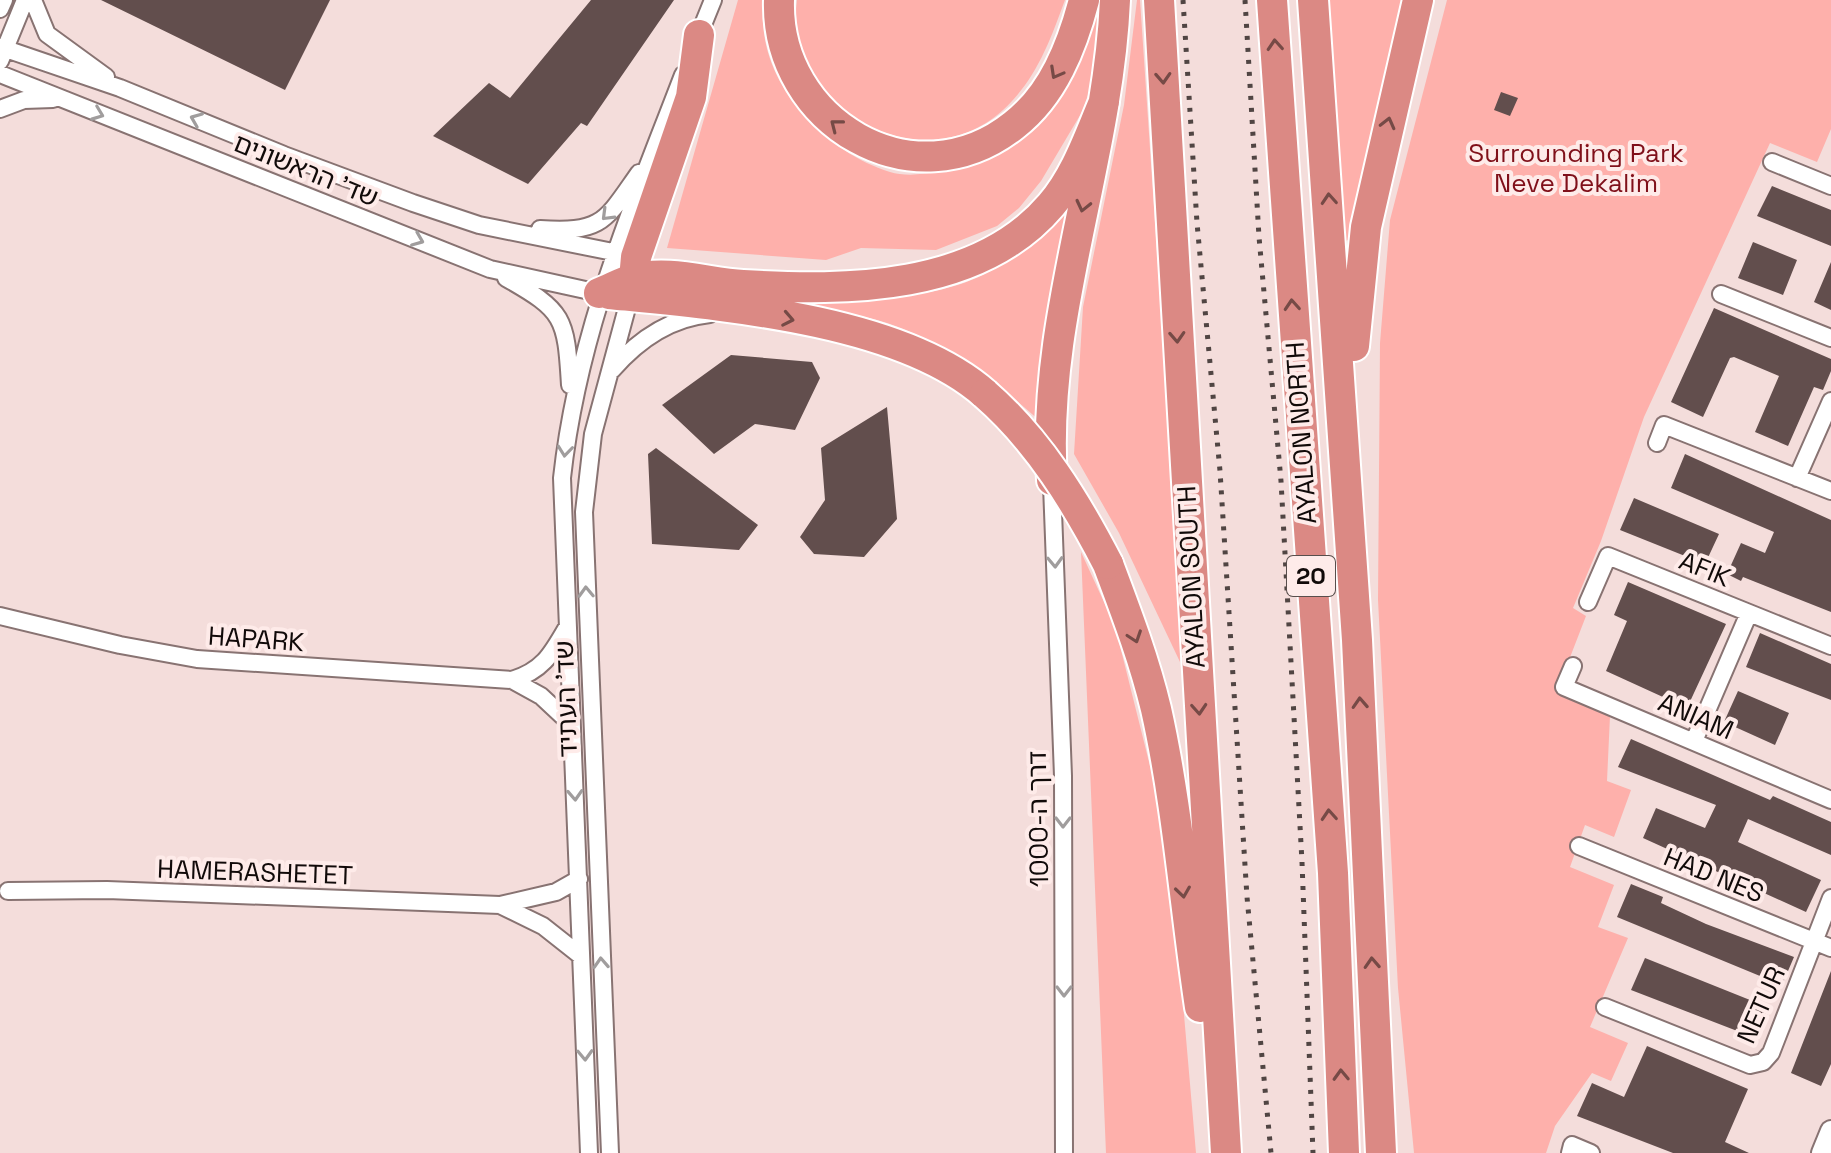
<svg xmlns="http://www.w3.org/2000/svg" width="1831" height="1153" viewBox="0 0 1831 1153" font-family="'Space Grotesk','Noto Sans Hebrew',sans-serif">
<rect width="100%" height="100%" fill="#f4dddb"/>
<path fill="#feb0ab" d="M738,0H765C751,75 821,151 890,172C929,184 1010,153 1038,126C1072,93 1081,44 1094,0H1103L1095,75L1082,112L1041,181L1019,208L997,226L936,250L861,248L826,260L667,248Z
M797,0H1065C1050,41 1036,80 1003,110C921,185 782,107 797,0Z
M1137,0H1140L1178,564L1180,662L1119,533L1074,454L1083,307L1124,105Z
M1327,0H1407L1353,238L1343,242Z
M1447,0H1831V129L1817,162L1770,143L1644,417L1601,541L1573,608L1586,616L1557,691L1610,716L1607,781L1631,790L1614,837L1585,825L1570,867L1614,885L1598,927L1628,938L1590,1027L1628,1043L1611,1081L1592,1073L1555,1126L1546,1153H1414L1398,988L1378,600L1380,343L1390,220Z
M1081,177L1041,422C995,381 947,343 887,323C858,314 827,309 797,302C932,296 1003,302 1081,177Z
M1081,552L1115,626L1169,842L1196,1153H1106Z"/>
<path fill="#624e4d" d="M101,0H330L285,90Z
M591,0H674L587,126L581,123L528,184L433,136L489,83L510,98Z
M1501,92L1518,98L1510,116L1494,110Z
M1772,186L1831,210V246L1757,216Z
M1753,242L1797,260L1783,295L1738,278Z
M1831,262V310L1814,302Z
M1714,308L1831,359V371L1823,390L1814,387L1788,446L1755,432L1779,376L1734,357L1730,358L1703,417L1671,402Z
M731,355L812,362L820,378L795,430L755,424L714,454L662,405Z
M887,407L897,519L864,557L814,554L800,537L825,500L821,448Z
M656,448L758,525L739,550L652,544L648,454Z
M1685,454L1831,520V612L1743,577L1741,581L1727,574L1741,543L1765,553L1774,532L1671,488Z
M1634,498L1719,534L1705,564L1620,530Z
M1628,582L1726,624L1687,708L1606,671L1627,621L1614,615Z
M1760,633L1831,664V700L1746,667Z
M1738,691L1789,713L1775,745L1724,722Z
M1631,739L1770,800L1773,796L1831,822V855L1748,819L1738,842L1821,880L1806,912L1643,838L1656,808L1705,828L1716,805L1618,767Z
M1631,884L1663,897L1661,903L1706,924L1794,957L1782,985L1617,917Z
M1645,958L1770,1008L1758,1039L1631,990Z
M1831,971V1064L1821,1086L1791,1073Z
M1647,1046L1748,1089L1725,1142L1749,1153H1673L1577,1116L1592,1083L1624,1097Z"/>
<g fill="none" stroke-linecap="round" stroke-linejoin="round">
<g stroke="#887372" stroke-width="20">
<path id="minor" d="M33,0L47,34L106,77
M0,9L4,0
M696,42L713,0
M0,47L120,88L284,155L413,203L479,225L623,254
M0,61L25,0
M0,74L490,269L599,293
M0,109L24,100L53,99
M1772,162L1831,186
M540,229C603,233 605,221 639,173
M506,278C564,311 566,317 570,385
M1721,294L1831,338
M612,370C638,340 669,318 710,314
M1657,443L1664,425L1831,491
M1797,478L1831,401
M1052,485L1063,776L1064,1153
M1588,602L1608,556L1831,646
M0,616L120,645L197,659L512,680L541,696L571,724
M1573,666L1564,687L1831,800
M512,680C542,671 551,655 566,629
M1694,741L1749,613
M1579,846L1831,948
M8,891L107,890L500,905L556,892L579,879
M500,905L543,926L581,956
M1605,1007L1750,1065L1763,1062L1771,1053L1831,898
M589,1153L562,478C578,332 631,211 683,75
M610,1153L584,512L593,434L631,293
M1570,1153L1572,1145L1591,1153"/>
</g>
<g stroke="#887372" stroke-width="24">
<path id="tertiary" d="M1822,1153L1831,1131"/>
</g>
<g stroke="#fff" stroke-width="34">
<path id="motorway" d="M779,0C775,122 914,205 1014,125C1053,95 1072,46 1084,0
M1159,0L1226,1153
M1272,0L1333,873L1344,1153
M1313,0L1357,640L1381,1153
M599,293C610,289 622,282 633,279C668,269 708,283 743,285C846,291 978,291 1051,205C1076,176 1089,137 1104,102
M609,294C720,305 900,319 985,394
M640,294L634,279L636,257L691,97L699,35
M1354,346L1366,227L1418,0
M1052,480C1041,317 1108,162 1115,0
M1108,564C1126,612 1144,659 1156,709C1178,807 1185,908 1200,1007"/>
</g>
<use href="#minor" stroke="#fff" stroke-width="16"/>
<use href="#tertiary" stroke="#fff" stroke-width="20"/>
<use href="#motorway" stroke="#db8984" stroke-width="30"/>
<path stroke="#504543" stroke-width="5" stroke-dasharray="4 8" stroke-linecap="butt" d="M1183,0L1197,223L1220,471L1247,897L1271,1153
M1245,0L1259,237L1281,481L1302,862L1313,1153"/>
<g stroke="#fff" stroke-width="34" stroke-linecap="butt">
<path id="motorway-bridge" d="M985,394C1038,440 1076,502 1108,564"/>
</g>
<use href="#motorway-bridge" stroke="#db8984" stroke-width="30"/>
</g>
<defs><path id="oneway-chevron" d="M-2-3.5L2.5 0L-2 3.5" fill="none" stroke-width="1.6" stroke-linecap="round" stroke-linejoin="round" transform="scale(2)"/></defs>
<g stroke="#764a46">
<use href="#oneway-chevron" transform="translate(1275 45) rotate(-94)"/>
<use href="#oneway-chevron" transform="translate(1056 73) rotate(119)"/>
<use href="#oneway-chevron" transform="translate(1163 78) rotate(87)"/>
<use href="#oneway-chevron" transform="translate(1388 123) rotate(-76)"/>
<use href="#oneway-chevron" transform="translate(836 125) rotate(-142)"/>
<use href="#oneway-chevron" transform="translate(1329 199) rotate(-94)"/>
<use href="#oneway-chevron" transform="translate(1083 206) rotate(103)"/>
<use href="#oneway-chevron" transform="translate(1292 305) rotate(-94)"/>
<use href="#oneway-chevron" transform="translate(788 319) rotate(11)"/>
<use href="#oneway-chevron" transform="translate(1177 337) rotate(87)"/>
<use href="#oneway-chevron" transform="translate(1135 637) rotate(71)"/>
<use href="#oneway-chevron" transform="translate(1360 703) rotate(-93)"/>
<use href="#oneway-chevron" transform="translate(1199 709) rotate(86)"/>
<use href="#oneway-chevron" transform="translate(1329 815) rotate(-94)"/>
<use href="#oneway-chevron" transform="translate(1183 892) rotate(82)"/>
<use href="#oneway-chevron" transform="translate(1372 963) rotate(-93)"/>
<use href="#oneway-chevron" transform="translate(1341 1075) rotate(-92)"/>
</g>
<g stroke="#a09d9d">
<use href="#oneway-chevron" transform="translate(98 114) rotate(21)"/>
<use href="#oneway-chevron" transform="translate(196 119) rotate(-158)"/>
<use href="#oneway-chevron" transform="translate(607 215) rotate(135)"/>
<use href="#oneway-chevron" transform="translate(418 240) rotate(22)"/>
<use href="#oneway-chevron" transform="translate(565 451) rotate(96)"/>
<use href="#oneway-chevron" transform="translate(1055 562) rotate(88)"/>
<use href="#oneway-chevron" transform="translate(586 592) rotate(-92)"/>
<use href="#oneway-chevron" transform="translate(575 795) rotate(87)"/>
<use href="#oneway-chevron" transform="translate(1063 822) rotate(90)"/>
<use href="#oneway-chevron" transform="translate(601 963) rotate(-93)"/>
<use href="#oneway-chevron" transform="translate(1064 991) rotate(90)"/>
<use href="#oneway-chevron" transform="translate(585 1055) rotate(88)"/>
</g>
<g text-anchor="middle" stroke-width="8" stroke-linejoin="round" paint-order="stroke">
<rect fill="#feebe9" stroke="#584e4c" stroke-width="2" x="1287" y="556" width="48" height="40" rx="6"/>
<g font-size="24" font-weight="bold" fill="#110a09">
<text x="1311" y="584">20</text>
</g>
<g font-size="26" fill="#80101a" stroke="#feebe9">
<text x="1576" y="162">Surrounding Park<tspan x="1576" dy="30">Neve Dekalim</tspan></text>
</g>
<g font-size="26" fill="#110a09" stroke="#feebe9">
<text transform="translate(306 170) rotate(22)" y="9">שד' הראשונים</text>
<text transform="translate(1301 433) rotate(-94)" y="9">AYALON NORTH</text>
<text transform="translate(1705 569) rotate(22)" y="9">AFIK</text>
<text transform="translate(1191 577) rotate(-93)" y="9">AYALON SOUTH</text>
<text transform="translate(256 639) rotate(4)" y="9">HAPARK</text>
<text transform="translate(566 699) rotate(-92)" y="9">שד' העתיד</text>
<text transform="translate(1696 716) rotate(23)" y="9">ANIAM</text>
<text transform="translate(1038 819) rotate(-91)" y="9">דרך ה-1000</text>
<text transform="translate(255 872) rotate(2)" y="9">HAMERASHETET</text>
<text transform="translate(1714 875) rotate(22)" y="9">HAD NES</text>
<text transform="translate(1761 1005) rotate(-66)" y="9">NETUR</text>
</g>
</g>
</svg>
